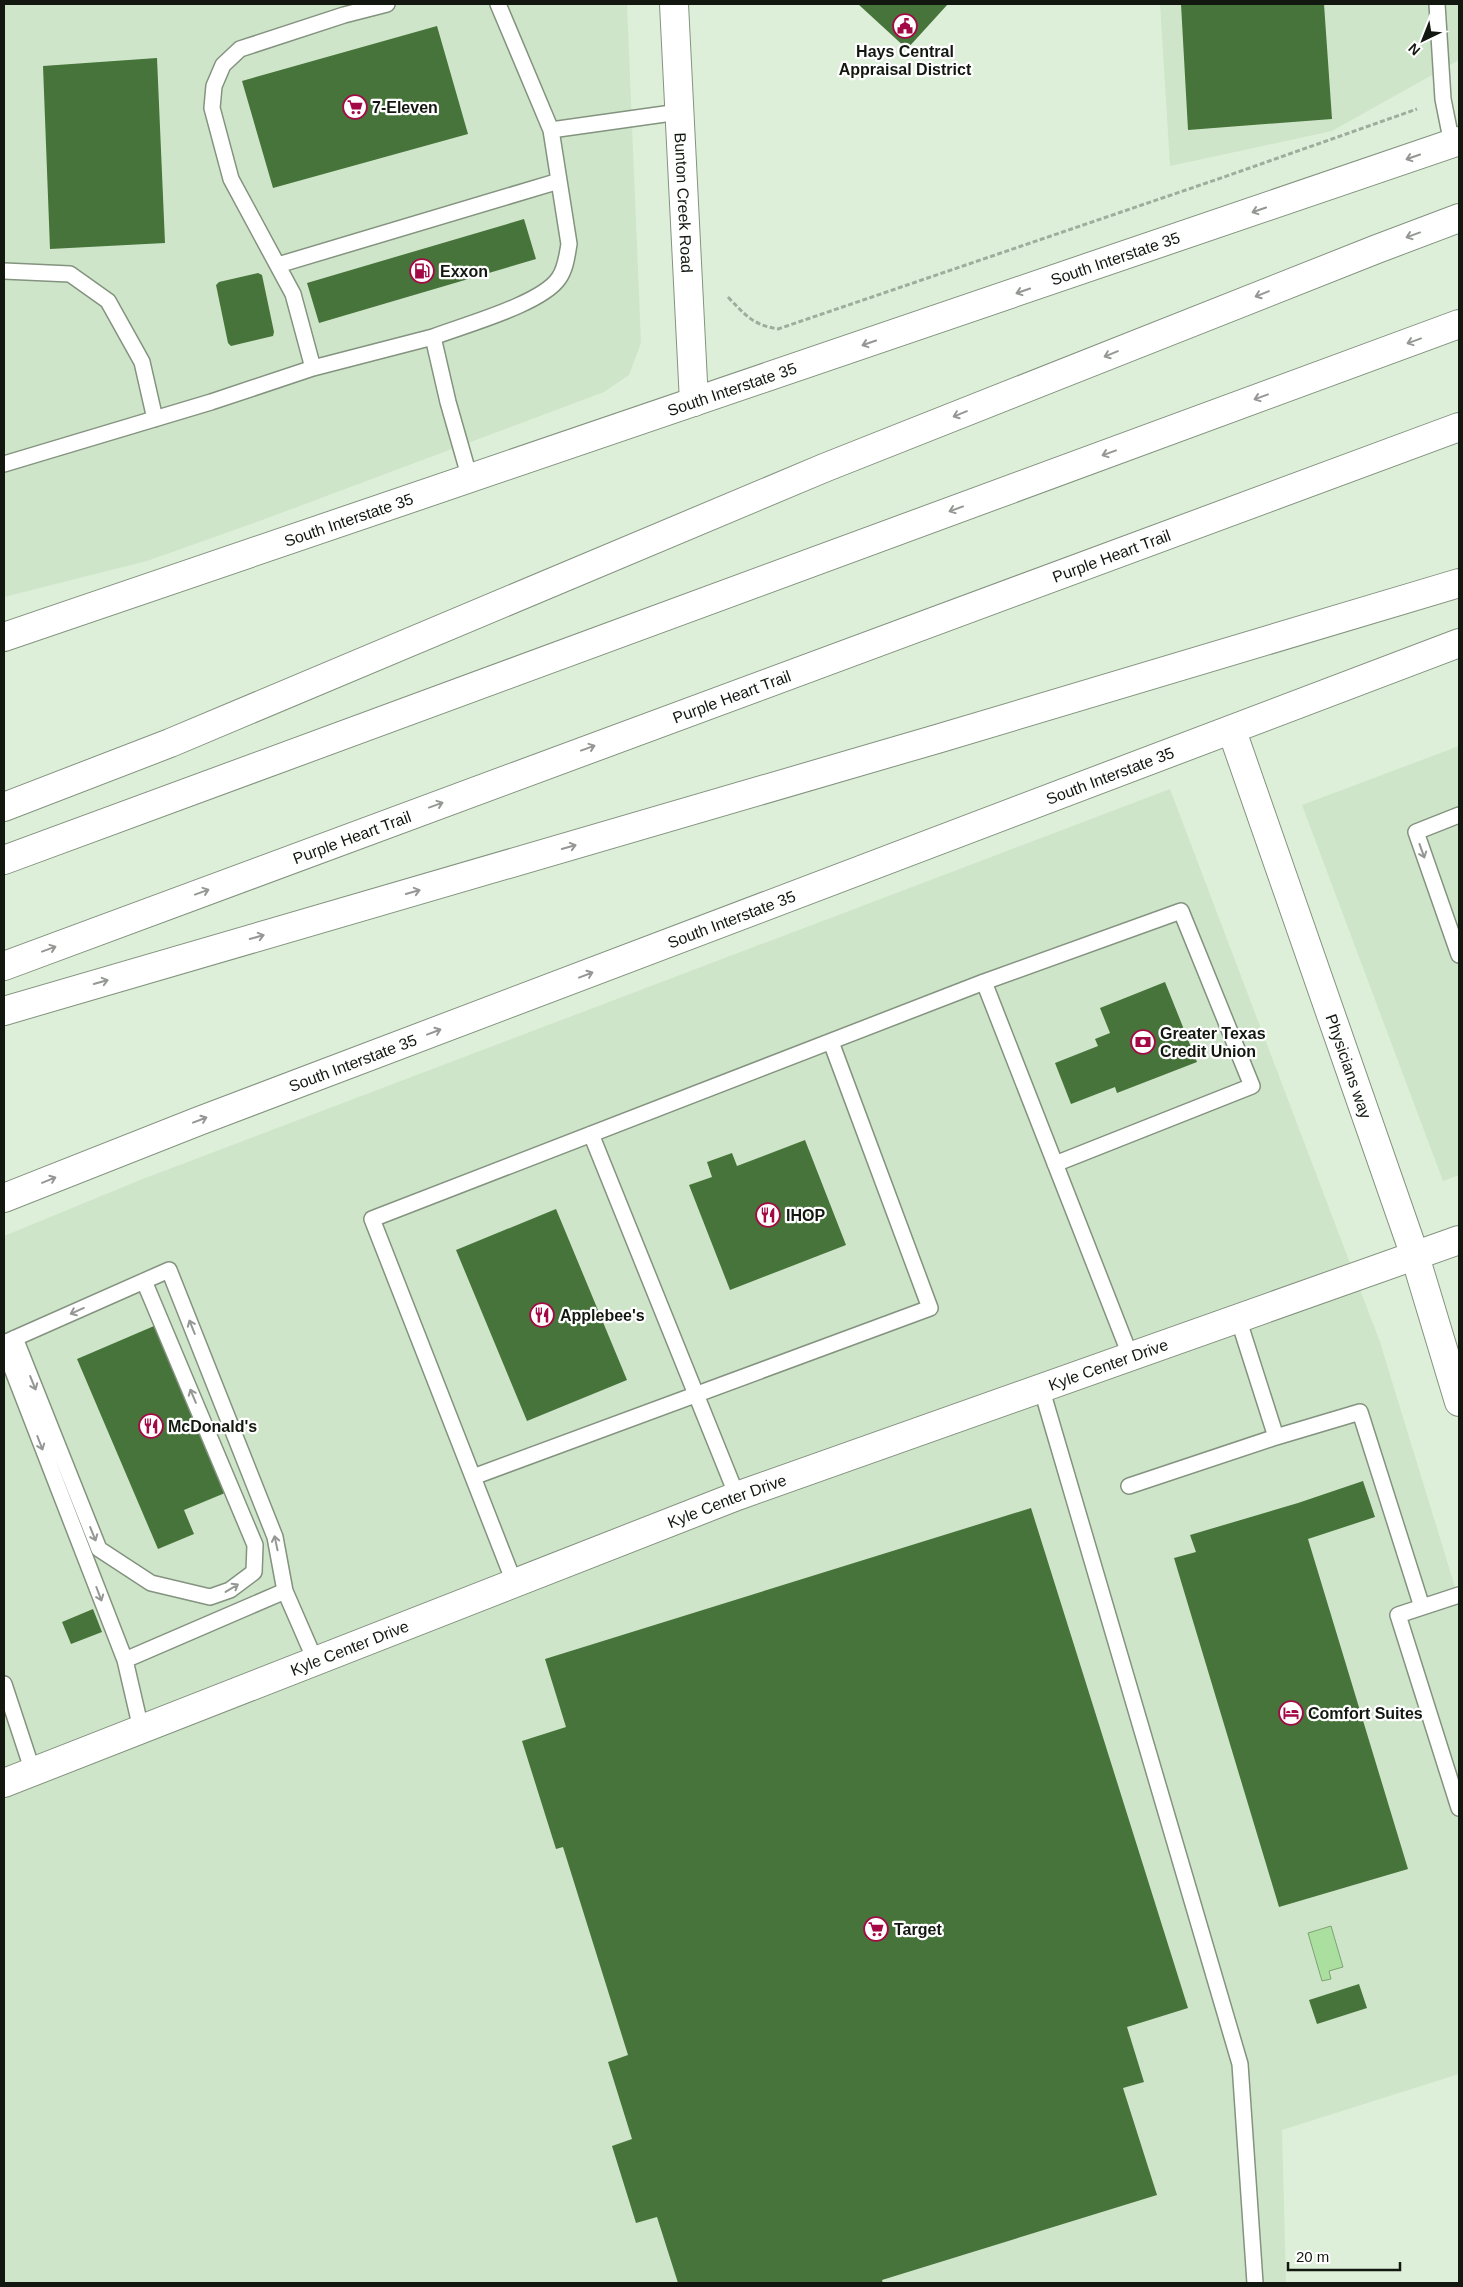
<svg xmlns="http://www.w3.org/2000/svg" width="1463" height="2287" viewBox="0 0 1463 2287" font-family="Helvetica,sans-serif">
<rect width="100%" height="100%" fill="#ddefd9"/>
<path fill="#cfe5c9" d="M4,4H627L641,343L629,375L604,392L265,519L147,561L4,597Z
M1160,4H1459V60L1332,131L1170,166Z
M1459,746V1175L1443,1181L1302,805Z
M1170,789L1380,1342L1459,1600V2074L1282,2130L1286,2283H4V1236L140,1180Z"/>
<path fill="#abdf9f" stroke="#7da374" d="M1331,1926L1343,1967L1329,1971L1331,1979L1322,1981L1308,1933Z"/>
<path fill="#46743a" d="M858,4H948L907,49Z
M1181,4H1324L1332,119L1188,130Z
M437,26L468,134L273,188L242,81Z
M157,58L165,243L50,249L43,66Z
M524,219L536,259L319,323L307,283Z
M258,273L262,275L274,332L273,336L231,346L228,343L216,285L219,282Z
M1165,982L1197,1062L1117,1093L1115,1087L1071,1104L1055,1063L1098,1046L1095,1039L1110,1033L1100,1008Z
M805,1140L846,1245L730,1290L689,1185L712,1177L707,1162L732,1153L737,1166Z
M556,1209L627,1380L527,1421L456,1250Z
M154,1326L225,1493L184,1510L194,1534L158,1549L77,1359Z
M1363,1481L1375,1517L1308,1539L1408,1869L1279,1907L1174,1558L1196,1552L1190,1535L1298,1503Z
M1031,1508L1188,2008L1127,2027L1144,2082L1123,2088L1157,2195L882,2280L883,2283H678L657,2217L636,2223L612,2146L632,2139L608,2062L628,2055L563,1847L556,1849L522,1741L566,1727L545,1659Z
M93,1609L102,1632L71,1644L62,1622Z
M1359,1984L1367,2008L1317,2024L1309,2000Z"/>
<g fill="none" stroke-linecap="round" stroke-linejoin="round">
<g stroke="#83937f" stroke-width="18">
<path id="lane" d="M387,4L344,15L240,49L223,65L214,86L212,108L231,179L293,294L313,368L433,337L448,402L470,479
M1437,4L1443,99L1452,144
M551,130L679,112
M278,265L559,181
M4,271L70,274L108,301L142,362L155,419
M433,337C464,325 542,304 559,278C566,268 567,255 569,244L551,130L498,4
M4,464L211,402L313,368
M1459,815L1416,832L1459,955
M984,982L1181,911L1252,1086L1055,1164
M591,1134L737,1496
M1238,1318L1276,1437
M15,1338L99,1549L151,1583L210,1597L230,1590L254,1572L255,1545L144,1281
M4,1343L169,1270L275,1537L285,1591L315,1660
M4,1348L125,1660
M1041,1387L1240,2064L1255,2283
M473,1477L930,1308L831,1042
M1129,1486L1276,1437L1360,1412L1422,1607
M514,1582L372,1219L984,982L1130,1355
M1459,1595L1398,1615L1459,1808
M4,1684L33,1772
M141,1729L125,1660L285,1591"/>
</g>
<g stroke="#83937f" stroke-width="30">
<g id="street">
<path id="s1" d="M1232,731L1415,1256L1459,1402"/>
<path id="s2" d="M4,1783L737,1496L1459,1240"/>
</g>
</g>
<g stroke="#83937f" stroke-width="30">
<g id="secondary">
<path id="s3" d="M674,4L694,402"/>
<path id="s4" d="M4,637L1459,141"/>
<path id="s5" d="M4,1198L199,1121L1459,643"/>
</g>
</g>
<g stroke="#83937f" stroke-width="30">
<g id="highway">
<path d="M4,807L170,743L824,468L1377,249L1459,218"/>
<path d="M4,860L1459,324"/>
<path id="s6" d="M4,966L1459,427"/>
<path d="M4,1011L937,739L1459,583"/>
</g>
</g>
<path stroke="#9fad9c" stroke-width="3" stroke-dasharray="5 2.5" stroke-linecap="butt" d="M728,297C745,315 753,325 778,329L1224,177L1417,109"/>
<use href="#lane" stroke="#fff" stroke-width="15"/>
<use href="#street" stroke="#fff" stroke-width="28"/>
<use href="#secondary" stroke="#fff" stroke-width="28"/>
<use href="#highway" stroke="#fff" stroke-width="28"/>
</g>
<defs><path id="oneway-shaft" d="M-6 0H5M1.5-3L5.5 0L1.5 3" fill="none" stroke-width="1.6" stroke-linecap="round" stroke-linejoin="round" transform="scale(1.25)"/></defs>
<g stroke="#949793">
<use href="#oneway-shaft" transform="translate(1413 157) rotate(161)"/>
<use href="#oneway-shaft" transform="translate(1259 210) rotate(161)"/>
<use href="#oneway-shaft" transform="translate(1413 235) rotate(160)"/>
<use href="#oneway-shaft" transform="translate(1023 291) rotate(161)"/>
<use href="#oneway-shaft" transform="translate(1262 294) rotate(158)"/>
<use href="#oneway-shaft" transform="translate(1414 341) rotate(160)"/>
<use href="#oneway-shaft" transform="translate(869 343) rotate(161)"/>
<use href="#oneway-shaft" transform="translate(1111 354) rotate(158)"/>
<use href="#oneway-shaft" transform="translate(1261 397) rotate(160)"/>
<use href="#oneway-shaft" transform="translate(960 414) rotate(158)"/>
<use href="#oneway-shaft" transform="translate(1109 453) rotate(160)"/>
<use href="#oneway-shaft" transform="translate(956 509) rotate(160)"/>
<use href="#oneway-shaft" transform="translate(588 748) rotate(-20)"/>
<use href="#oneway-shaft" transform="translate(436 805) rotate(-20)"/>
<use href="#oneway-shaft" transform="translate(569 847) rotate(-16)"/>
<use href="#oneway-shaft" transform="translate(1422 851) rotate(70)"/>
<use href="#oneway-shaft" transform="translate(202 892) rotate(-20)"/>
<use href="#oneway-shaft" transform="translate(413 892) rotate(-16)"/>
<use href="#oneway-shaft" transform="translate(257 937) rotate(-16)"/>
<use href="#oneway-shaft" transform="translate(49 949) rotate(-20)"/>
<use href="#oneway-shaft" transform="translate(586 975) rotate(-21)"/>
<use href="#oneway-shaft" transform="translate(101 982) rotate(-16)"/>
<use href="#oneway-shaft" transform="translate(434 1032) rotate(-21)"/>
<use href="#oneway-shaft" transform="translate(200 1120) rotate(-21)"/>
<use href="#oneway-shaft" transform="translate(49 1180) rotate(-22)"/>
<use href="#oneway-shaft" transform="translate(77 1311) rotate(156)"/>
<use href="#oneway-shaft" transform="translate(192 1327) rotate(-112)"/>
<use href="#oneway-shaft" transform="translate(33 1383) rotate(68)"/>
<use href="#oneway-shaft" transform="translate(193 1396) rotate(-113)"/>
<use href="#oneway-shaft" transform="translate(40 1443) rotate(69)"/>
<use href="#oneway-shaft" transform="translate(93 1534) rotate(68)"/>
<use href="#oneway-shaft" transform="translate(276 1543) rotate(-102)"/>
<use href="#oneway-shaft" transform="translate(232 1588) rotate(-31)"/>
<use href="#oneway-shaft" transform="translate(99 1594) rotate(69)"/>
</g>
<defs>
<g id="civic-ring" transform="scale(1.25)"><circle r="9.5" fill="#fff" stroke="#a30944" stroke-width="1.5"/><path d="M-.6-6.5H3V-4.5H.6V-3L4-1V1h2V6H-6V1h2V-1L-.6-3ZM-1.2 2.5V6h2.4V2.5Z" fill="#a30944"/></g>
<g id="supermarket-ring" transform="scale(1.25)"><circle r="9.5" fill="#fff" stroke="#a30944" stroke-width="1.5"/><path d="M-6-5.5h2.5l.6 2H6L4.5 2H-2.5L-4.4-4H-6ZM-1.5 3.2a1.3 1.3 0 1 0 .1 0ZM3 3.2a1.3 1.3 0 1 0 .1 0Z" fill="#a30944"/></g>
<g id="fuel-ring" transform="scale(1.25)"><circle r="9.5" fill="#fff" stroke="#a30944" stroke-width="1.5"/><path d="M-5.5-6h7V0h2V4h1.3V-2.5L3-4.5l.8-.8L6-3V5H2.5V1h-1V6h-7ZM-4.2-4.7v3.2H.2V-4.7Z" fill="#a30944"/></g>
<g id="bank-ring" transform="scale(1.25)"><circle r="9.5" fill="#fff" stroke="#a30944" stroke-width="1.5"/><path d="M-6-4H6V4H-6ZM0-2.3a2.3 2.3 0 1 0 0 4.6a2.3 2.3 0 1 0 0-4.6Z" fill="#a30944"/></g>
<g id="restaurant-ring" transform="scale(1.25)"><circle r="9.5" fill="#fff" stroke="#a30944" stroke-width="1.5"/><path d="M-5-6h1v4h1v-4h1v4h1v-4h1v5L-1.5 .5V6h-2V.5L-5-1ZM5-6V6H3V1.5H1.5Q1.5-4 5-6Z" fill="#a30944"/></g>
<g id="hotel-ring" transform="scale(1.25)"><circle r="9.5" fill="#fff" stroke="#a30944" stroke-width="1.5"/><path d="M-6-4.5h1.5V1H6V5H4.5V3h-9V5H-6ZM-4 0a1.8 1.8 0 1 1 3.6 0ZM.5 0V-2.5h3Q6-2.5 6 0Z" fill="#a30944"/></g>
</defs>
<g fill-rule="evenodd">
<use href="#civic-ring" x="905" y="26"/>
<use href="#supermarket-ring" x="355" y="107"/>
<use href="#fuel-ring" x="422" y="271"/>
<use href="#bank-ring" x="1143" y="1042"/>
<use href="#restaurant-ring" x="768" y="1215"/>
<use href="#restaurant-ring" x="542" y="1315"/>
<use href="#restaurant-ring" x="151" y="1426"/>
<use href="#hotel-ring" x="1291" y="1713"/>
<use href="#supermarket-ring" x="876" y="1929"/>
</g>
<g text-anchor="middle" stroke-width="4.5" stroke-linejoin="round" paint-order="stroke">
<g font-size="16" font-weight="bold" fill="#121810" stroke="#fff" text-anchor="start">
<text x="905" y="57" text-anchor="middle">Hays Central<tspan x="905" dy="18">Appraisal District</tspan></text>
<text x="372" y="113">7-Eleven</text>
<text x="440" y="277">Exxon</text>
<text x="1160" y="1039">Greater Texas<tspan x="1160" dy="18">Credit Union</tspan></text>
<text x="786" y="1221">IHOP</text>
<text x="560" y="1321">Applebee's</text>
<text x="168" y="1432">McDonald's</text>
<text x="1308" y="1719">Comfort Suites</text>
<text x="894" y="1935">Target</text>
</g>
<g font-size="16" fill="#121810" stroke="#fff">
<text dy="6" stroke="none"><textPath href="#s3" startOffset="199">Bunton Creek Road</textPath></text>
<text dy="6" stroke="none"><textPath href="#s4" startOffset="1174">South Interstate 35</textPath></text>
<text dy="6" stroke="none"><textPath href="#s4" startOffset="769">South Interstate 35</textPath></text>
<text dy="6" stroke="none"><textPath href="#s4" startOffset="364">South Interstate 35</textPath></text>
<text dy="6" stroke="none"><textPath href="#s6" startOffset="1181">Purple Heart Trail</textPath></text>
<text dy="6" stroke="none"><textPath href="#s6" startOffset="776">Purple Heart Trail</textPath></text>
<text dy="6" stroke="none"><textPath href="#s5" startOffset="1184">South Interstate 35</textPath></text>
<text dy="6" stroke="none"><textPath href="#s6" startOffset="371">Purple Heart Trail</textPath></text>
<text dy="6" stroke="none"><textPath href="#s5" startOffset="779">South Interstate 35</textPath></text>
<text dy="6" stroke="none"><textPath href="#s5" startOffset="374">South Interstate 35</textPath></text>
<text dy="6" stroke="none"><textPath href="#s1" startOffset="355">Physicians way</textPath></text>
<text dy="6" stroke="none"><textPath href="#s2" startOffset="1181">Kyle Center Drive</textPath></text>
<text dy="6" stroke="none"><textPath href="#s2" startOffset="776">Kyle Center Drive</textPath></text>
<text dy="6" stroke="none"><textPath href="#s2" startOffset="371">Kyle Center Drive</textPath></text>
</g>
</g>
<rect width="1463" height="2287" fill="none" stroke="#121810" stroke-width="10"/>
<g transform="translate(1423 40) rotate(223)" stroke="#ffffff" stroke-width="4" paint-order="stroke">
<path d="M0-4L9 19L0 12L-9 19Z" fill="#121810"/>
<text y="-8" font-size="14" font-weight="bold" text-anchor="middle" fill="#121810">N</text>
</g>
<path d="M1288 2262v8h112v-8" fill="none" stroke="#121810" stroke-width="2.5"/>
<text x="1296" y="2262" font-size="15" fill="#121810" stroke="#ffffff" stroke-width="4" paint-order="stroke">20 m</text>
</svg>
